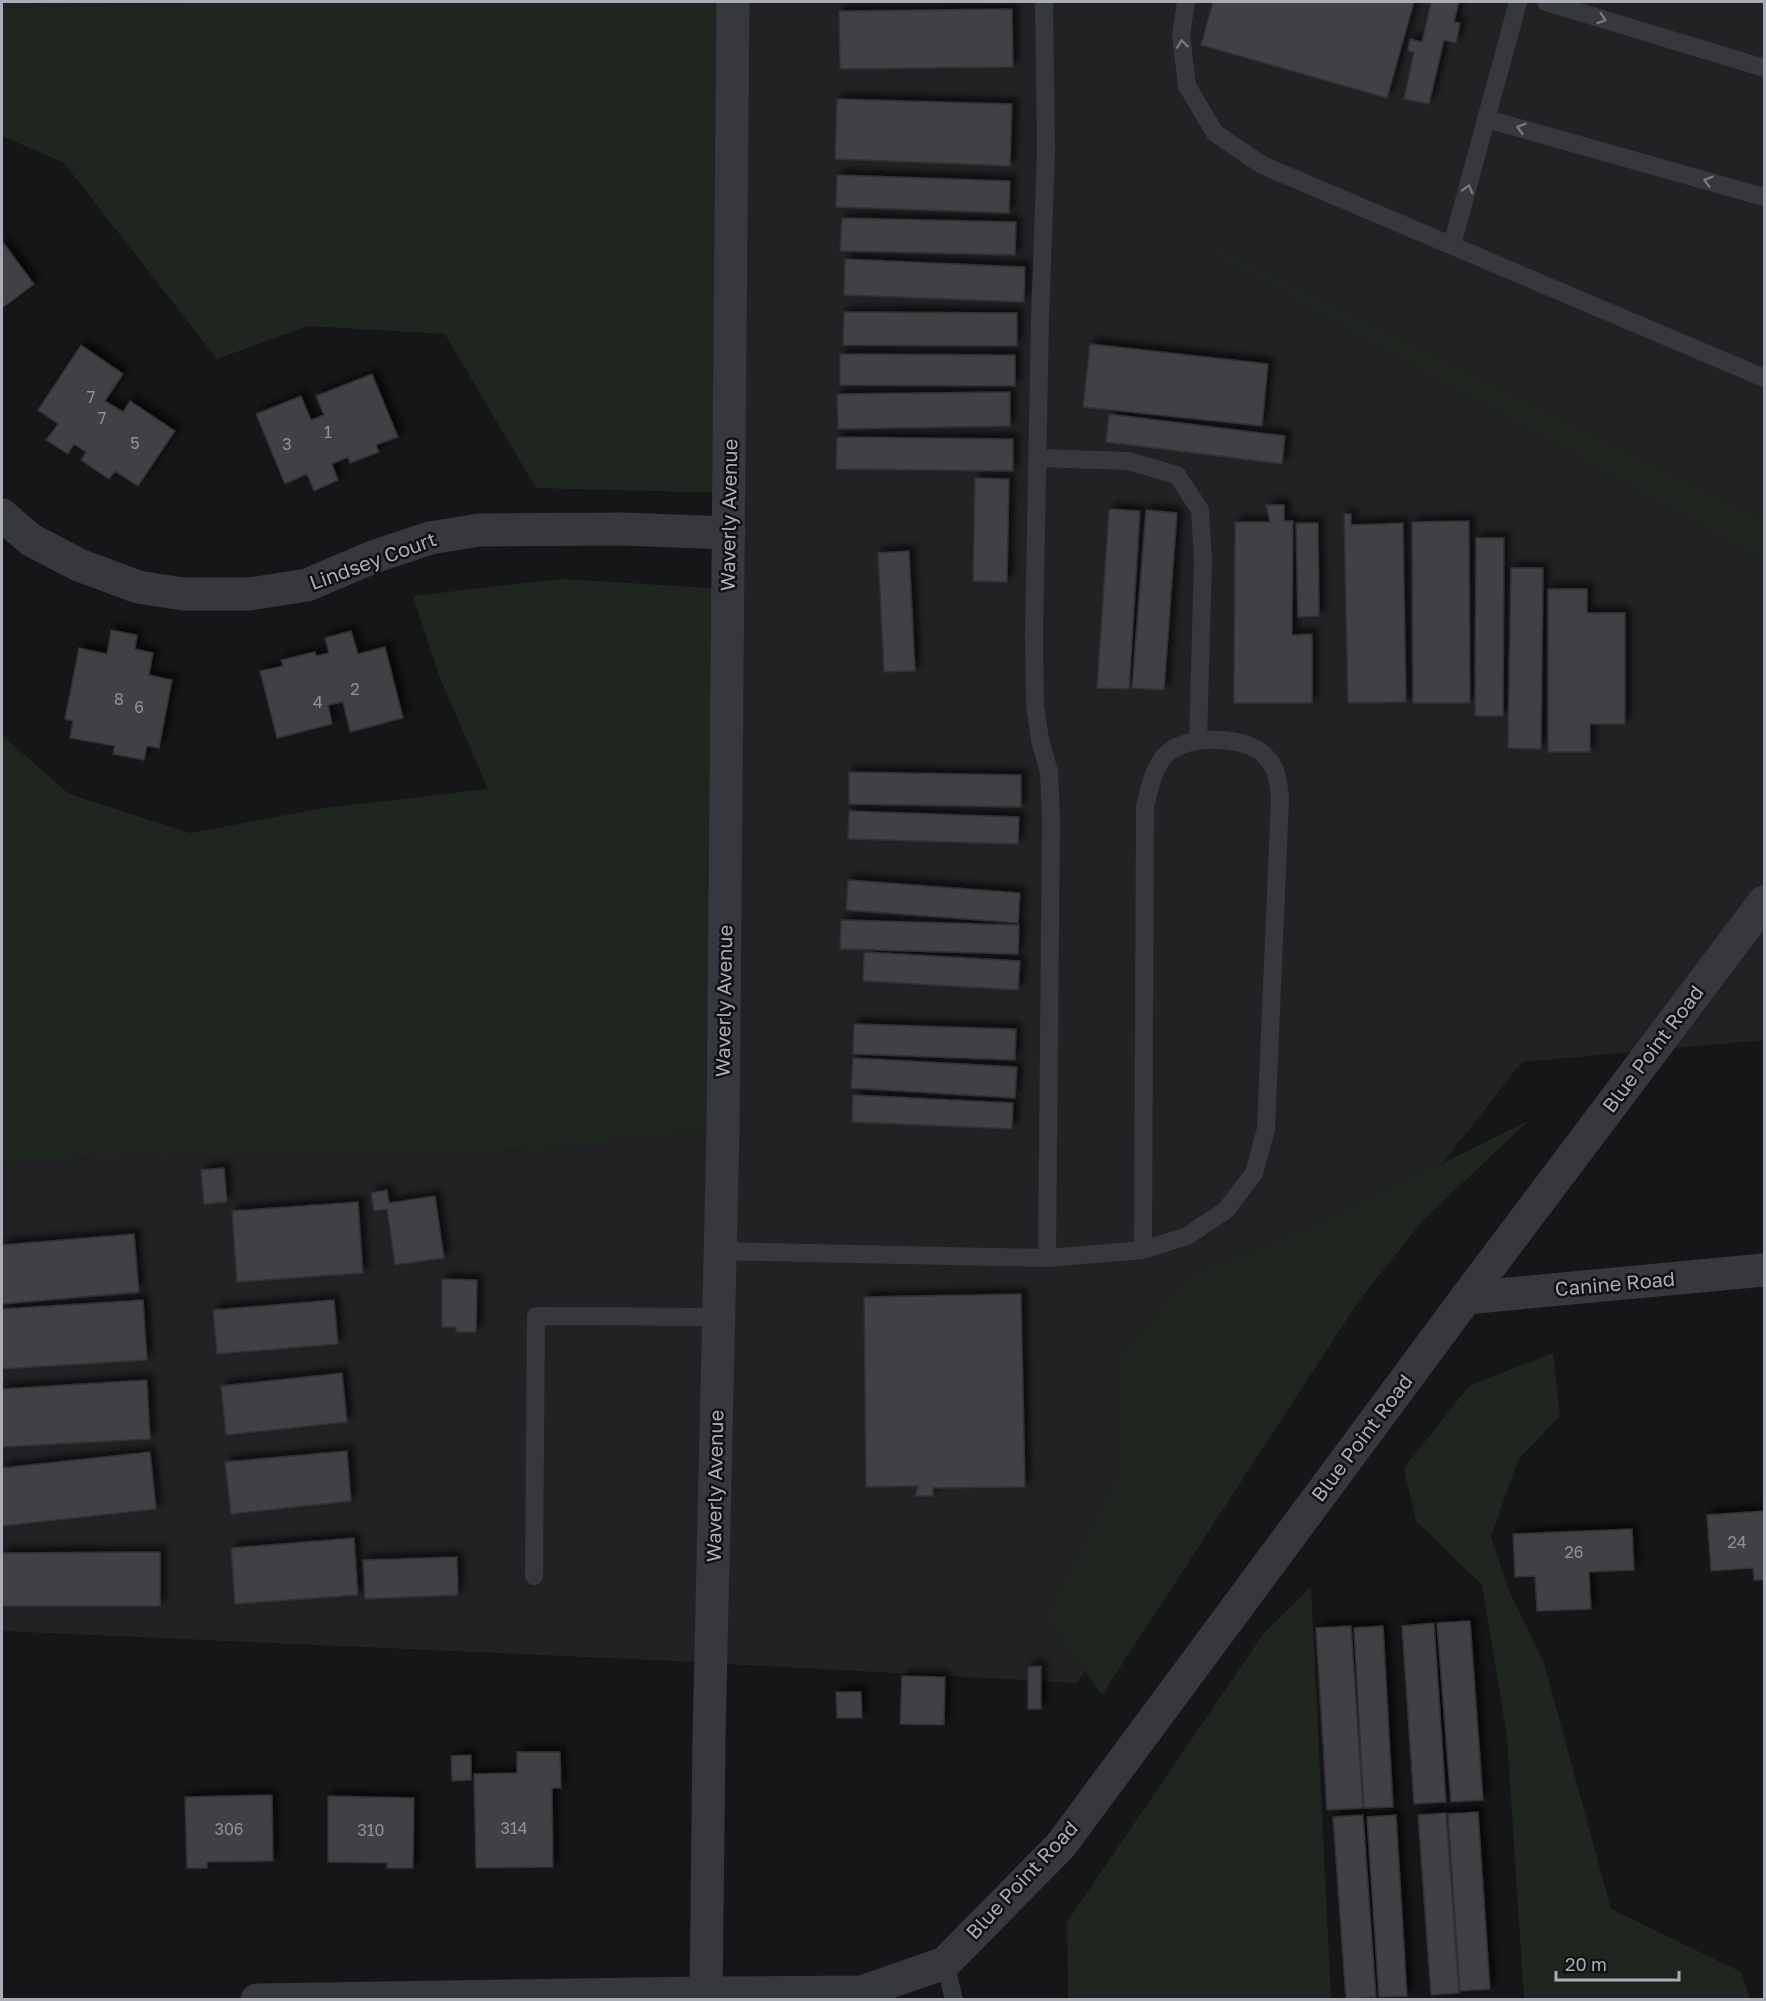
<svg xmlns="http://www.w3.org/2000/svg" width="1766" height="2001" viewBox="0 0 1766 2001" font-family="'Golos Text',sans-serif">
<defs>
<filter id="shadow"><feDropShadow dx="5.5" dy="-5.5" stdDeviation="3" flood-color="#0009"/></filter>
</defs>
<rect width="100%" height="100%" fill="#161618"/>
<path fill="#222225" d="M2,2H219L2,8Z
M733,2H1764V1040L1522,1062L1278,1372L1077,1683L654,1660L2,1631V1160L540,1150L723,1129Z"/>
<path fill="#1e261f" d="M219,2H733L729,493L536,488L445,334L308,326L217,359L64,163L2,136V8Z
M1115,198L1764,521V559Z
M561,579L728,589L723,1129L540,1150L2,1160V735L69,794L190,833L324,808L488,789L440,678L413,596Z
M1528,1121L1423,1220L1358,1302L1102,1695L1047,1617L1118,1479L1122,1353L1194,1275L1317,1226Z
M1553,1353L1560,1416L1518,1460L1491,1537L1509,1591L1544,1663L1611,1909L1741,1972L1750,1999H1524L1507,1737L1482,1585L1416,1521L1404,1468L1469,1386Z
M1311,1587L1331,1999H1068L1067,1922L1264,1633Z"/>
<path fill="#404145" stroke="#303034" stroke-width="1.5" filter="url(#shadow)" d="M1213,2H1414L1387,98L1201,45Z
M1431,2H1459L1454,22L1460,23L1456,43L1444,40L1429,104L1404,99L1414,52L1408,51L1410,39L1422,42Z
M1012,9L1013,67L840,69L839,11Z
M837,99L1012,104L1010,166L835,159Z
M837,175L1010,181L1009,213L836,207Z
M842,218L1016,222L1015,255L840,251Z
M2,241L34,284L2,308Z
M845,259L1025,267L1024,302L844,295Z
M844,312L1017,313V346L843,345Z
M1090,344L1268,364L1262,426L1083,407Z
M81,345L123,374L105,401L123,412L130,401L175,431L138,486L115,471L109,479L81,460L86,452L74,444L68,454L46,440L58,424L38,410Z
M840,354L1015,355V386L840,385Z
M372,374L398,437L376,445L379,452L350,463L348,457L332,464L338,480L314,491L307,474L285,484L256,414L301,396L311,420L324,415L316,396Z
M1010,392V426L838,429L837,394Z
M1109,414L1285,436L1282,464L1106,442Z
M837,437L1013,439V471L836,469Z
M975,478L1009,479L1007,582L973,581Z
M1266,505H1284V521H1293L1292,635L1312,634V703H1234L1235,522H1270Z
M1109,509L1140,511L1129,689L1097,688Z
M1146,510L1177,513L1164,690L1132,688Z
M1344,514H1351V525L1403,523L1406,702L1348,703Z
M1469,521L1470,703H1413L1412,522Z
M1296,523H1318L1319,616L1298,617Z
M1476,538H1504L1503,716H1475Z
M909,551L915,671L884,672L878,553Z
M1511,568H1543L1541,749L1508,748Z
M1548,589H1587V613H1625V724H1590V752H1548Z
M111,630L137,635L135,649L153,653L149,675L172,680L159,748L147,746L144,760L113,754L115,746L70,738L73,721L65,719L79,648L107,654Z
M351,631L358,654L385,647L403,718L350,732L343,702L328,705L332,724L277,738L260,671L283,666L281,660L315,652L316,656L329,653L325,638Z
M849,772L1021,775V807L849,804Z
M849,811L1019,817L1018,844L848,839Z
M848,880L1020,893L1018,923L846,910Z
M841,920L1019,925L1018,954L840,949Z
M864,952L1020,961L1018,990L863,981Z
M854,1024L1016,1029L1015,1060L853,1054Z
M853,1058L1017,1067L1015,1098L851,1088Z
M853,1095L1013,1103L1012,1129L852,1122Z
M224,1168L227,1202L204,1204L201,1170Z
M387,1190L389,1203L435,1196L444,1258L395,1265L387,1209L374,1211L371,1193Z
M358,1202L363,1273L237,1282L232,1211Z
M134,1234L139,1292L2,1304V1245Z
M442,1279L477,1280L476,1332H456V1327H442Z
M1021,1294L1025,1487L933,1488V1496H915L918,1486L866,1487L864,1297Z
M143,1300L147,1360L2,1369V1309Z
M334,1300L338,1344L217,1354L213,1310Z
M342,1373L347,1422L226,1435L221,1386Z
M147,1380L150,1439L2,1447V1389Z
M347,1451L351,1501L231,1514L225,1462Z
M150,1452L156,1509L2,1526V1468Z
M1764,1511V1580H1754L1753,1568L1711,1571L1707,1515Z
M1632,1529L1634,1570L1589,1572L1591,1609L1537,1611L1535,1576L1515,1577L1513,1534Z
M354,1538L358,1595L235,1604L231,1548Z
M160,1552V1606H2V1553Z
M457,1557L458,1595L365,1599L363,1560Z
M1470,1621L1483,1800L1451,1802L1437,1623Z
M1434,1623L1446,1802L1414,1804L1402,1626Z
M1351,1626L1363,1808L1327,1810L1316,1628Z
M1383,1626L1393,1807L1364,1808L1354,1628Z
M1041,1666V1709H1028V1667Z
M902,1676L945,1677L944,1725L900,1724Z
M836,1692H861L862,1718H837Z
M517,1752H560L561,1788H552L553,1867L476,1868L474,1774L517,1773Z
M471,1755V1780L452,1781L451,1756Z
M272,1795L273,1861L207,1862V1868H187L185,1797Z
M328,1796L414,1798L413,1868H387V1863L328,1862Z
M1478,1812L1490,1989L1460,1991L1448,1814Z
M1446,1813L1459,1993L1431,1995L1418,1815Z
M1363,1815L1376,1997L1346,2000L1333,1817Z
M1396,1815L1407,1996L1379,1997L1367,1817Z"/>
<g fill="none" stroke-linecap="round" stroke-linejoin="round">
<path stroke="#37383d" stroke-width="18" d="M1044,2L1046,151L1040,318L1034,635L1035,705L1040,740L1049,772L1051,818L1047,1258
M1186,2L1181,35L1187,86L1215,133L1262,165L1764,378
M1546,2L1764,68
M1487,119L1764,197
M1452,245L1518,2
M1038,458L1128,461L1177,475L1200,510L1203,559L1198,740
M720,1251L1047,1258L1143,1250L1145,807C1149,790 1152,774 1162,759C1179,734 1239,735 1261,752C1277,765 1278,779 1280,798L1266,1129L1254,1173L1226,1210L1187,1236L1143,1250
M534,1576L536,1316L719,1317
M945,1963L954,2000"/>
<path stroke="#37383d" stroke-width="33" d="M2,515L31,540L79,565L138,587L183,594H250L307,585L373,557L430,538L479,530L622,529L729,533
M1466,1298L1764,1270
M257,2000L706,1993"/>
<path stroke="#37383d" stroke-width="33" d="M706,1993L861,1992L945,1963L1061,1845L1466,1298L1764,902
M706,2000L709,1737L723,1129L733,2"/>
</g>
<defs><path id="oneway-chevron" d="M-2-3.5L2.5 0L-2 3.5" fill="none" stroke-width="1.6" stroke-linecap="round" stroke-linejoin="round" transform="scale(1.5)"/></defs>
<g stroke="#757881">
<use href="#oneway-chevron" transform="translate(1602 19) rotate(17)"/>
<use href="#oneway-chevron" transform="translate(1182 44) rotate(-96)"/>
<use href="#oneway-chevron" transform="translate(1521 128) rotate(-164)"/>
<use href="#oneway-chevron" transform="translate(1708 181) rotate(-164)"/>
<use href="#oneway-chevron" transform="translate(1468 189) rotate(-75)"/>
</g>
<g text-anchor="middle" stroke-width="5" stroke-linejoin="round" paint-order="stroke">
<g font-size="16" fill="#8e929b">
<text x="91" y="403">7</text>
<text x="102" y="424">7</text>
<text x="328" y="438">1</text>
<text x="135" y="449">5</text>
<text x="287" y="450">3</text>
<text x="355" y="695">2</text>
<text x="119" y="705">8</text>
<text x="318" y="708">4</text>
<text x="139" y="713">6</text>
<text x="1737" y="1548">24</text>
<text x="1574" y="1558">26</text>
<text x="514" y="1834">314</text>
<text x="229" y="1835">306</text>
<text x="371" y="1836">310</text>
</g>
<g font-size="20" fill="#a8adb8" stroke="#111113">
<text transform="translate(729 515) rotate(-89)" y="7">Waverly Avenue</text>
<text transform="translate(373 561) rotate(-20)" y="7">Lindsey Court</text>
<text transform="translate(724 1001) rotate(-89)" y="7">Waverly Avenue</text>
<text transform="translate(1653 1049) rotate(-53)" y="7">Blue Point Road</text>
<text transform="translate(1615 1284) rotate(-5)" y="7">Canine Road</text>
<text transform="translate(1362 1438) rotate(-53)" y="7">Blue Point Road</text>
<text transform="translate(715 1486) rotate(-89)" y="7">Waverly Avenue</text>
<text transform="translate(1022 1880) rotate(-47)" y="7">Blue Point Road</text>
</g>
</g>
<rect width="1766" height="2001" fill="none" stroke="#a8adb8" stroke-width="6"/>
<path d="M1556 1971v9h123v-9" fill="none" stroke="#a8adb8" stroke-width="3"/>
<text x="1565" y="1971" font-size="18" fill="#a8adb8" stroke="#111113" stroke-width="4.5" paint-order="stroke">20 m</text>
</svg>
